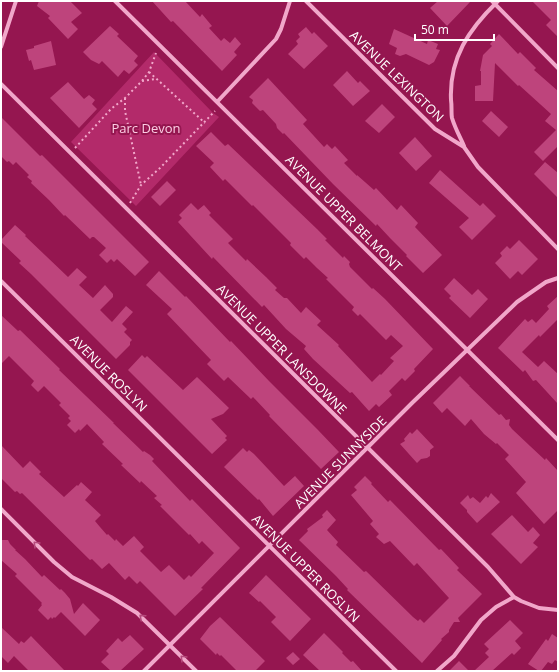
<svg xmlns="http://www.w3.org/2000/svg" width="559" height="672" viewBox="0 0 559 672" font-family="'Open Sans',sans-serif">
<rect width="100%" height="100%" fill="#951650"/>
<path fill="#b32a6a" d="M154,52L213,113L219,117L136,206L71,142Z"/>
<path fill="#be447c" d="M39,1H70L82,13L71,22L78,29L68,39L48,18L50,16L37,6Z
M152,1H185L200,17L202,14L212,26L209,28L221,41L224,38L230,43L235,37L241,44L234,52L237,55L222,71L173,21L171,22Z
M438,1H471L447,26L430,8Z
M532,1H558V37L546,25L551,20Z
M110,26L119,34L117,36L138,56L134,61L138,65L129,74L124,70L118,77L102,61L99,64L91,60L83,52Z
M306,27L312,34L314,32L328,46L304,69L288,54L298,44L296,41L300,37L298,34Z
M394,29L427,44L428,40L438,44L436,49L440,50L434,62L429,65L406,54L400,56L395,54L397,48L389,44Z
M499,34L518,54L520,52L536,68L534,70L558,91V146L543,161L534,152L556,130L545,121L551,114L519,85L518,86L495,63L493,101H475V86L481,85V71H480L483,55L492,46L490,44Z
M51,41L56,65L34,70L31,60L29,61L26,50L34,48V46Z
M347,71L358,83L360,81L370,91L353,106L333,85Z
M268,78L307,120L303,124L324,147L327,144L332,149L335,146L348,160L344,163L357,176V175L374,190L376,188L397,210L401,205L418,223L415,227L442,255L423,273L406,256L407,255L390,238L377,224L376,226L333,184L284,133L283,134L277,128L276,124L263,110L260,111L252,103L253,100L249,97Z
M68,82L84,99L89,95L95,100L92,104L97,109L79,128L50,98Z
M382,104L395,117L379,133L365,121Z
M491,111L508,127L499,137L482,121Z
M1,117L40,156L42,155L149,262L135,276L117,259L114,262L111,259L107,263L99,255L106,248L94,237H92L90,239L65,215L64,216L49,200L31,183L32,181L27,177L29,175L16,162L13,165L9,161L7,162L1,156Z
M211,132L225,146L228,144L317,229L327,239L325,240L343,258L344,256L350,262L349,264L350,267L372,289L373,288L385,299L433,349L414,369L415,371L405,381L402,378L389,391L392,395L379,407L376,404L369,411L352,392L350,393L313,359L304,349L306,346L286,329L264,305L262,307L213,257L212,259L178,222L182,218L179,215L191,203L198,210L204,205L211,213L209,215L233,239L228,243L246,261L247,259L266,277L277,288L275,290L284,298H287L301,313L306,307L321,321L317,325L339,345L338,346L372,382L380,374L381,375L394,361L390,358L403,346L391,335L386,340L360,314L358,316L352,310L354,307L326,279L328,278L317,268L306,257L304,259L290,245L291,243L253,205L252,206L225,179L223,181L210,167L214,163L196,146Z
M415,137L432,156L416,171L399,153Z
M545,162L558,173V198L534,174Z
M440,170L480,206L483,203L496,216L472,240L459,227L469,218L429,183Z
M167,181L176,190L160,206L151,197Z
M15,225L26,235L25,236L68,277L77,268L87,277L79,285L93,298L105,285L113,294V297L100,310L112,322L126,306L133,312L122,324L127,329L124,332L132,340L130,342V345L116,359L31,274L19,263L21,261L1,242V240Z
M519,240L538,259L522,275L518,271L510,279L495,263L502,256L500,253L507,246L510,249Z
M159,271L185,297L186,296L230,342L231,341L269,381L318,430L339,452L321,469L269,416L270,415L253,397L251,399L228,377L224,381L207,364L211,360L167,314L172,309L146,285Z
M454,278L472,295L478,289L488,299L470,318L449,298L451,296L444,289Z
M558,296V319L540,337L539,335L522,352L538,367L544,361L558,374V404L536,380L533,381L525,370L523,372L498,348L525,319L528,322L532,319L536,323L549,309L547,306Z
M1,315L18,331L20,330L60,369L59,370L114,423H113L143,452L144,451L150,455L154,459L152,461L190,501L192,499L240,548L203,586L201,588L203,589L175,616L140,581L137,584L129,576L125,580L109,563L102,569L92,559L90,560L22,493L20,494L17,491L15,492L1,478V445L23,468L30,461L41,472L39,474L64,497L77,485L78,486L81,482L92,492L85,500L101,515L95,521L100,527L107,535L108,534L115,541L116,539L123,546L134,536L144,547L140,551L161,572L169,565L184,580L189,575L191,577L214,553L202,541L199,544L190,534L189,535L160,506L162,505L154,498L157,496L141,481L140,483L121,465L123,464L102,444L104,442L87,424L80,431L79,429L75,433L67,425L71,421L68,418L70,416L59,405L61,403L44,386L38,392L31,385L34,381L9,356L1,364Z
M142,355L145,358L147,356L183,390L197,377L229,408L223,414L211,419L227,436L225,438L227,440L212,454L128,370Z
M460,376L470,386H469L499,415L501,414L506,420L510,419L509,425L512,429L530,446L545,460L546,458L558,471V510L544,524L516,493L526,482L505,459L509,455L497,443L496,444L484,434L471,419L465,426L447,408L442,413L433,403Z
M417,429L434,447L430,450V456L427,458L421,459L417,463L400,444L405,441L404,439L410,432L412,434Z
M243,448L247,452L249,450L254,454L284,486L295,476L304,486L273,516L259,499L258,500L224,467Z
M365,476L372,483L371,484L388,502L390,500L439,550L441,549L459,568L457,570L482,594L458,618L460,622H454L449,630V632L441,639L442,640L422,663L347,590L348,589L336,576L299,540L308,531L307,529L323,517L322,515L327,510L336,520L327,530L338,542L336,545L364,572L366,571L413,617L418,621L420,619L424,623L449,598L417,563L414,566L390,541L384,544L376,537L379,534L370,524L373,521L351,495L357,490L354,487Z
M491,493L500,502L477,523L467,512V510L460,503L468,495L470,499L473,497L480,503L486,496L488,498Z
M512,515L528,532L533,527L540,535L533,543L538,547L521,564L491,534Z
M1,540H8L10,544L16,550H15L25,559L42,577L44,575L60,590L61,589L65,593L70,599L74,614L83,603L100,620L85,636L61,612L55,618L54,617L52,619L51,617L48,620L38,610L42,605L41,604L42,603L15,576L17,574L1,560Z
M266,575L311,619L290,641L271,622L276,617L260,601L259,602L249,593Z
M220,617L265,661L255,671H237L221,655L220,656L217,653L216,655L200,639L210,626Z
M510,620L523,633L515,641L521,648L514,655L512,653L492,671H474L489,657L485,653L489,649L484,644Z
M1,627L19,644L21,641L24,643L31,636L65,671H29L14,656L8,663L1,656Z
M324,633L343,652L342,653L351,662L353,661L362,671H320L303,655Z
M552,634L558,638V662L555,660L552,664L548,662L541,671H539L528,664L546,639L548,641Z
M130,635L144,649L120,671H111L101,662L109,654L106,651L118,638L122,642Z
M293,652L300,659L293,665L286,658Z
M459,661L469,671H449Z"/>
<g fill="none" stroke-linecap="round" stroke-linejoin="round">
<path stroke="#f1a7ca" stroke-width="2" stroke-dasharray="2 3" stroke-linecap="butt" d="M149,72L205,123
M142,81L156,79
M125,98V111L141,185
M75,148L111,109L125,98L142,81L149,72L156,53
M130,203L141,185L160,168L215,111"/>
<path stroke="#f1a7ca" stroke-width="4" d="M115,1L558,440
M306,1L435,129L464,147L478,167L558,249
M492,1L558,68
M1,47L16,1
M1,84L488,567L514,597L521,601L539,608L558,610
M217,102L276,39L281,29L290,1
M464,146C460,137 455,128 452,118C451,113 452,106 451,100C449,58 469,29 498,1
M1,281L396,671
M1,509L54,562L72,577L111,597L137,613L196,671
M144,671L412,403L517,302L546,282L558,278
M437,671L454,656L481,620L496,607L514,597"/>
</g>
<defs><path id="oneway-chevron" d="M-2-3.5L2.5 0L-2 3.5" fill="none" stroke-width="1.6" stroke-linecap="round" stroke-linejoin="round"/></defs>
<g stroke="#b5497b">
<use href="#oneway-chevron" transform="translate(36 544) rotate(-135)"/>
<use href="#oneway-chevron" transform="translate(142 617) rotate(-138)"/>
<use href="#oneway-chevron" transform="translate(183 658) rotate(-135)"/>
</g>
<g text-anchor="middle" stroke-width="4" stroke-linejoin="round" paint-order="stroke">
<g font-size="13" fill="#fff" stroke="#951650">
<text transform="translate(397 76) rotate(44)" y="5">AVENUE LEXINGTON</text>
<text transform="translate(344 213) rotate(45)" y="5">AVENUE UPPER BELMONT</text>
<text transform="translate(282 349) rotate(45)" y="5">AVENUE UPPER LANSDOWNE</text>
<text transform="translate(109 373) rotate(45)" y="5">AVENUE ROSLYN</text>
<text transform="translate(340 462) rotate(-45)" y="5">AVENUE SUNNYSIDE</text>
<text transform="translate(306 568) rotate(45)" y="5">AVENUE UPPER ROSLYN</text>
</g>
<g font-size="13" fill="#fccee4" stroke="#951650">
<text x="146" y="133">Parc Devon</text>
</g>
</g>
<rect width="559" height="672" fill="none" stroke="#ffffff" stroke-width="4"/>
<path d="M415 34v6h79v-6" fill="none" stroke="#ffffff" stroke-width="2"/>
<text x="421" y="34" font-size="12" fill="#ffffff" stroke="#951650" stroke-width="3" paint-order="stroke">50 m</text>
</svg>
